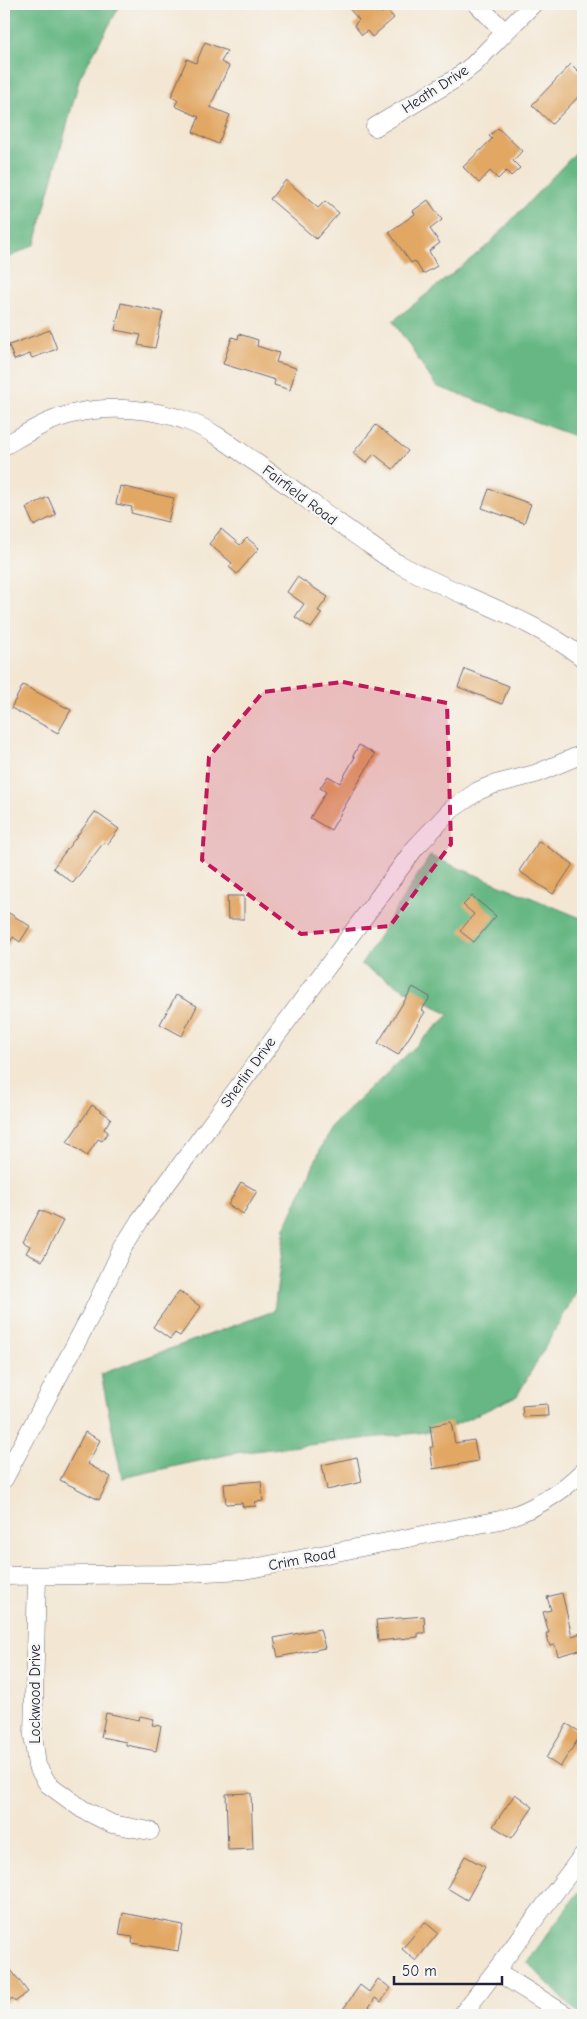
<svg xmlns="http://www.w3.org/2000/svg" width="587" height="2019" viewBox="0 0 587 2019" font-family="'Comic Neue',sans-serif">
<rect width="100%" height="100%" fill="#f6f6f2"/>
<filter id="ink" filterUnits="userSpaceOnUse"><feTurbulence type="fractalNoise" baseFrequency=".02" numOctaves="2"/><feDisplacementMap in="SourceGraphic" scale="10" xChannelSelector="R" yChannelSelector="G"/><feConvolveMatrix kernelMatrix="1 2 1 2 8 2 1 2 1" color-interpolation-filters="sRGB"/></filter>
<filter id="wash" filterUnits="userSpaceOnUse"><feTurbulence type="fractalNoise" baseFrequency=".0096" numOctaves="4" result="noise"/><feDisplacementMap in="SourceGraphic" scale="20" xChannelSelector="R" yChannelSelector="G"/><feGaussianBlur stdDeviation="1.12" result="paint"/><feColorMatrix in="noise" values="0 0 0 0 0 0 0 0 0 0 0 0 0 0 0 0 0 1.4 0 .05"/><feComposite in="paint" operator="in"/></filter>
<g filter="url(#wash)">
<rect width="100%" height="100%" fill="#f3e7d4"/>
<path fill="#66b783" stroke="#446c5f" d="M4,4H121L80,77L35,244L4,260Z
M583,145V439L436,386L393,321L487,246Z
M430,856L583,919V1281L517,1396L444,1430L235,1453L122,1478L101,1374L274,1311L285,1228L331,1126L449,1015L361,964Z
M583,1886V2015H579L527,1962Z"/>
<g id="blocks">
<path fill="#e2a763" d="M345,4H374L382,13L386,9L394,18L372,37L367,31L362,35L354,25L359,20Z
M205,42L227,51L221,62L229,66L210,107L230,115L218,144L193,132L199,117L175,106L178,100L171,97L187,59L196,63Z
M571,64L583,76V92L552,124L532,105Z
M498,128L522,151L513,161L520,168L511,176L506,171L498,179L490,171L479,183L463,167L492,139L489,136Z
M286,180L318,208L325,201L339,213L316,239L270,199Z
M428,200L442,220L430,229L440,243L429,251L437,266L423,274L415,261L411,263L389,232L415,214L413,211Z
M121,303L163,312L155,348L138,345L141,335L115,330Z
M50,330L57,349L32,358L30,354L14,360L9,345Z
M239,334L258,340L257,346L279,353L276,362L296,368L290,390L274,385L275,380L223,364L232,337L238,339Z
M376,425L408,451L393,469L374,454L366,463L353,453Z
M120,486L174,498L168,522L131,513L132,507L116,504Z
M489,489L531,504L524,523L482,508Z
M48,497L56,515L34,526L26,508Z
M221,529L240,545L247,538L259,548L237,574L229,567L232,563L209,544Z
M297,577L328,597L318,611L322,613L311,628L295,617L304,604L287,592Z
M465,669L509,686L502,704L458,687Z
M23,685L71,710L58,733L11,708Z
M359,745L375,754L331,830L310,818L326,792L320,788L328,776L340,783L355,757L353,756Z
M95,812L119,829L107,845L104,842L73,883L53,868Z
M539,841L573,864L553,894L519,871Z
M227,896H244V919H228Z
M472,896L496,916L474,942L460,931L474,914L463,905Z
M4,910L30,926L20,942L13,937L4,952Z
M413,987L430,997L422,1010L425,1012L398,1055L378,1043Z
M176,995L197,1006L182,1036L160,1024Z
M92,1105L111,1118L104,1129L108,1132L102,1141L98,1139L87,1156L67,1142Z
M241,1182L257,1191L243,1214L228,1205Z
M40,1210L63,1221L42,1261L26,1253L30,1246L23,1242Z
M179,1291L201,1307L180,1336L175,1333L170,1339L153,1327Z
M547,1404L548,1416L523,1417L522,1406Z
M451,1422L455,1443L474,1440L478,1461L433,1469L430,1447H433L430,1426Z
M85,1432L100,1440L88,1464L111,1477L99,1500L60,1480Z
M357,1457L362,1482L327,1490L322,1465Z
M261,1481L263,1501L255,1502L256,1506L243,1507L242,1503L226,1504L224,1484Z
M562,1593L572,1636L581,1633L583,1649L558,1656L555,1645L550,1646L546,1633H549L543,1612L551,1610L547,1597Z
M424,1616L425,1633H418V1637L378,1641L376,1620Z
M320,1629L325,1648L278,1657L274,1638Z
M106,1713L139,1720L140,1716L154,1719L152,1725L161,1726L156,1751L126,1745V1742L101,1737Z
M567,1724L582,1733L560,1767L546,1758Z
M251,1793L253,1849L228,1850L226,1794Z
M515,1794L533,1807L512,1838L493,1826Z
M465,1856L485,1867L467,1900L447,1888Z
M123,1913L183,1925L178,1951L132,1943L133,1937L119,1935Z
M425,1922L438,1933L416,1961L402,1949Z
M4,1961L28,1992L15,2002L12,1998L4,2005Z
M378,1979L391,1988L381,2002L375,1998L364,2015H339L360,1985L369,1992Z"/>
</g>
</g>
<g filter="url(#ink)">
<use href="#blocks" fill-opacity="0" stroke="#6b6771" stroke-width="1"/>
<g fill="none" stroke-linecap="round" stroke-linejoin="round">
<g stroke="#6b6771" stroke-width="19">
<path id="minor" d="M477,4L505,32
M375,127L455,79L473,65L533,4
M4,446C25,434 47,420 72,414C109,405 154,408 190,422C213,431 235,448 255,462C293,488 329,517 367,543C378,550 388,559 399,564C459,597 529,616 583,658
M4,1479L93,1311L122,1249L140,1220L415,848L452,809L478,791L492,785L535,774L583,754
M4,1576L169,1574L244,1570L500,1520C530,1511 560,1494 583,1471
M37,1577L33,1735L37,1766L48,1784L82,1809L112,1824L150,1831
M496,1971L566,2015
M462,2015L583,1855"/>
</g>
<use href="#minor" stroke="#fff" stroke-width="18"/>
</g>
</g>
<path fill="#c2185b" fill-opacity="0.2" stroke="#c2185b" stroke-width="4" stroke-dasharray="10 6" stroke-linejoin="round" d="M343,682L447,703L451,844L390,926L301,934L202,860L209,757L263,692Z"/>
<g text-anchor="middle" stroke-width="5" stroke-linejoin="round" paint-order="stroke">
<g font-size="15" fill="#22223b" stroke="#f6f6f2">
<text transform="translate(435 89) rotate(-33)" y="5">Heath Drive</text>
<text transform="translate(300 495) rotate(37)" y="5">Fairfield Road</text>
<text transform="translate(248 1072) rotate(-54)" y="5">Sherlin Drive</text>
<text transform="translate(302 1559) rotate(-11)" y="5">Crim Road</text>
<text transform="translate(35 1694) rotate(-90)" y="5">Lockwood Drive</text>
</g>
</g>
<rect width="587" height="2019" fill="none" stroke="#f6f6f2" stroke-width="20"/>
<path d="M394 1976v8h108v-8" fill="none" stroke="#22223b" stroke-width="2.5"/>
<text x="402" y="1976" font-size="15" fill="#22223b" stroke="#f6f6f2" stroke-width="4" paint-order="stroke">50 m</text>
</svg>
